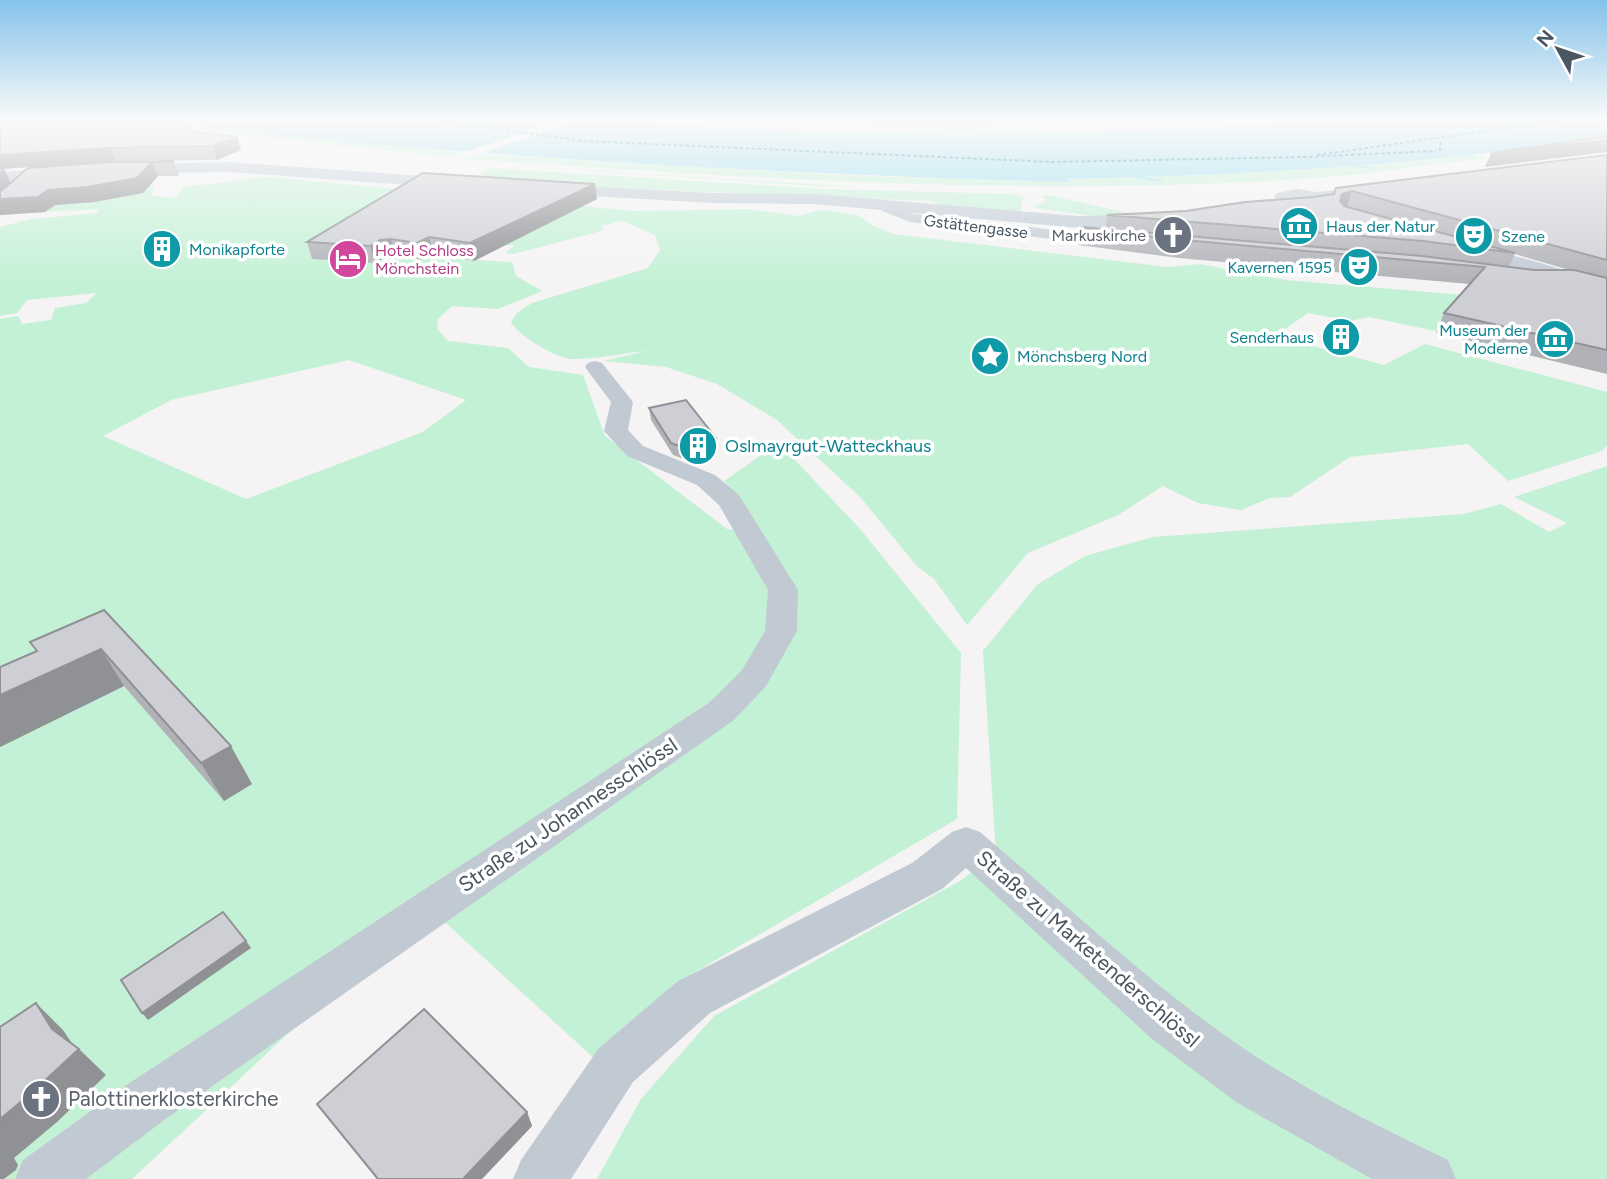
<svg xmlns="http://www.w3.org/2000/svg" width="1607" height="1179" viewBox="0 0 1607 1179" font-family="Figtree,sans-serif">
<rect width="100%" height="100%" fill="#f5f3f3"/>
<path fill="#c3f1d5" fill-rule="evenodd" d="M99,121H143L466,153L449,157Z
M609,121L911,130L1321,121C1084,134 846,143 609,121Z
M477,154L839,175L1066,182L1064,180L1222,174L1354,166L1471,154L1487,158C1428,165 1372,174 1314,178C1031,198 748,178 466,159Z
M528,167H530L859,187L816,186Z
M488,168L826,189L1015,194L1023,197L1020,214L938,205L932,201L516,184L479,174Z
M267,177L635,211L748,209L800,216L820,210L833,211L859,216L873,226L894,234L1168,267L1200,264L1286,280L1547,302L1457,310L1435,331L1369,317L1350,321L1308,313L1275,336L1384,365L1425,344L1607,392V445L1602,451L1508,481L1468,444L1350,457L1290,497L1270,498L1241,510L1198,503L1163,486L1118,515L1028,553L967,625L934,579L917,566L860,497L777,420L717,384L666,367L604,361L646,351C622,353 594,360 570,359C555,357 517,335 511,322L517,313L532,303L648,268L660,250L655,235L623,221L601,226L604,229L594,233L513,254L505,253L514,246L483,242L461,259L512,262L516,276L542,291L498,309L452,306L437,320L438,330L448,341L508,348L529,367L583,375L605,436L727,529L761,532L742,500L724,481L779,443L860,529L961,653L957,819L678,982L606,1069L426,905L132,1179H0V319L18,316L22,324L51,320L55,308L86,303L97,293L27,300L17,313L0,316V227L31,219L97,213L99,209L45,212L57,203L94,202L148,186H153L152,196L176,198L184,187ZM349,360L466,400L423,432L246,499L103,436L171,400Z
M1049,195L1140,216L1100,217L1036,208L1035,206L1045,201L1042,196Z
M1607,466V1179H597L641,1099L714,1016L960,881L996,854L983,651L1038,584L1085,556L1153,537L1464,514L1501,504L1549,532L1567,523L1514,497Z"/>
<path fill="#90daee" d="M143,121H609L791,132L966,135L1134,131L1321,121H1607V136C1429,165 1247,175 1067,179L1070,182H1066C758,173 450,156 143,121Z"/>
<path fill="#f5f3f3" d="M560,121H571L473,157L456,155Z"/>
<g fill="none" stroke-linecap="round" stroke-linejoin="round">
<path fill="#90daee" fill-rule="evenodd" d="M1343,163L1371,167L1373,168L1371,169L1341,165Z
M1126,174L1161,180L1163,181L1161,182L1124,176Z"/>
<path stroke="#0c7c9b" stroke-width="2" stroke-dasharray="3.5 2.5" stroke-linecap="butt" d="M441,121L583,141L1052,162L1302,157L1436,151
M1440,151L1441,141
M1317,155L1557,121"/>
<path fill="#c1cad2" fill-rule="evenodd" d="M732,121H1145L1140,124L928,129L737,124Z
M887,204L913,214L1119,237L1127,242L1119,247L910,222L882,211V205Z
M595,361L602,363L633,402L628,430L643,446L715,475L739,495L798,590L797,631L766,686L734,720L167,1118L86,1179H15L23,1160L131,1082L710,702L742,670L765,631L768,590L719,505L697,485L627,456L604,431L611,402L585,367L588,363Z
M966,827L980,832C1067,905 1149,984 1243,1048C1308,1092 1378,1126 1448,1160L1456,1179H1372L1236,1102L1152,1039L966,868L942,889L710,1013L633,1082L571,1179H513L521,1160L599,1048L678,981L912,863L952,832Z"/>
<path fill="#c1cbd6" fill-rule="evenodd" d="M228,162L464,179L472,184L464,189L228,172L116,174L0,182V172L116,164Z
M545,184L712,193L815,194L1079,216L1157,214L1166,220L1157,226L1079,228L815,204L712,203L539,193L536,189Z
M1365,187L1374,192L1371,196L1316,202L1297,199L1295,206C1286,208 1280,205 1274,197L1277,193L1297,189L1316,192Z
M1462,243L1534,261L1607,283V297C1556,284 1506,266 1455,253L1452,249L1455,245Z"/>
</g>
<path fill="#b0b2b7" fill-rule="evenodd" d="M0,121L142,123L194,132L237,137L241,150L217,160L116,161L1,169H4L11,183L28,168L174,161L179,176H158L143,193L94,202L55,205L45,212L0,215Z
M1607,155V374L1436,333L1444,313L1470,284L1179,258L1078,245L1081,227L1105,229L1107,215L1186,211L1313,197ZM1515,254L1569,270H1534L1509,267Z
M597,199L474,261L434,254L421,260L396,256L385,257L375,263L312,259L307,242Z
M649,408L717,451L681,458L673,455L651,420Z
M104,610L252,784L224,801L124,686L0,747V667L36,651L30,642Z
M317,1104L527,1112L532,1126L482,1179H377Z"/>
<path fill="#909195" d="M237,137L241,150L217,160L212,146Z
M1607,140V152L1485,167L1491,153Z
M110,148L116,161L0,169V155Z
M152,162L158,176L143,193L94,202L55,205L45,212L0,215V199L48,190Z
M4,169L11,184L0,194V173Z
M595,184L597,199L474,261L470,243Z
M1352,191L1347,206L1337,210L1342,194Z
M429,237L434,254L421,260L417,243Z
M391,239L396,256L385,257L375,263L370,246L380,240Z
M716,438L717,451L681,458L679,446Z
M101,649L124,686L0,747V695Z
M231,746L252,784L224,801L201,763Z
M246,941L251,948L148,1020L142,1013Z
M36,1003L63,1030L77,1051L79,1049L106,1075L57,1122L14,1158L18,1165L16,1170L4,1179H0V1119L52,1029Z
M527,1112L532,1126L482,1179H463Z"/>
<path fill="#cdcfd5" stroke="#909195" stroke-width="2" d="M0,121H138L139,123H186V130L194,132L237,137L212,146L110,148L0,155Z
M1607,136V140L1491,153Z
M1607,155V260L1352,191L1342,194L1340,201L1344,206L1515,253L1423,241L1107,215L1186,211L1245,202L1313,197L1334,194L1336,188Z
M174,161L152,162L137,178L88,187L48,190L38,197L0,199V192L28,168L110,162Z
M423,173L595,184L470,243L429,237L417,243L391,239L380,240L370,246L307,242Z
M1081,227L1422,256L1534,270H1574L1607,278V350L1444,313L1485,267L1184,240L1081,229Z
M686,400L716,438L679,446L671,443L649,408Z
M104,610L231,746L201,763L101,649L0,695V667L37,651L30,642Z
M223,912L246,941L142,1013L121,980Z
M36,1003L52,1029L79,1049L28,1096L0,1119V1027Z
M424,1009L527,1112L463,1179H378L317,1104Z"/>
<linearGradient id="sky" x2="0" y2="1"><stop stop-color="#85c3ea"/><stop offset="0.42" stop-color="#fafafa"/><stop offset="1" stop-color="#fafafa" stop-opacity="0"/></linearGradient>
<rect width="1607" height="286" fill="url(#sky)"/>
<defs>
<g id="museum-disc" transform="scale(2.0125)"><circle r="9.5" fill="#0f9aa8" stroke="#fff"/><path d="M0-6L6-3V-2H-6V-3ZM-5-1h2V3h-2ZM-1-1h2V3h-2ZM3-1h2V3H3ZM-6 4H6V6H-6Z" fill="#fff"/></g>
<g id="church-disc" transform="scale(2.0125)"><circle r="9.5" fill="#6b7280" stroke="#fff"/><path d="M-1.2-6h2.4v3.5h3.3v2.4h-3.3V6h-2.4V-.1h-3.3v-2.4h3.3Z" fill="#fff"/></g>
<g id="theatre-disc" transform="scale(2.0125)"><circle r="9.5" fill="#0f9aa8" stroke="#fff"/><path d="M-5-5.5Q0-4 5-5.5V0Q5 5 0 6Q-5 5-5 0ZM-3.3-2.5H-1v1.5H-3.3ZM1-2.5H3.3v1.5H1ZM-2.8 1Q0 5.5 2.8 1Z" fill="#fff"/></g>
<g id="building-disc" transform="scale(2.0125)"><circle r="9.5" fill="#0f9aa8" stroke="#fff"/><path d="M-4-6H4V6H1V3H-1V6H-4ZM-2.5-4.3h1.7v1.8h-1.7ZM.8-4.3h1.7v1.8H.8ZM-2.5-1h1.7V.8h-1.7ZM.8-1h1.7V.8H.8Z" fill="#fff"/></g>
<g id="hotel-disc" transform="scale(2.0125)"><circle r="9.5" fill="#d1479c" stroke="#fff"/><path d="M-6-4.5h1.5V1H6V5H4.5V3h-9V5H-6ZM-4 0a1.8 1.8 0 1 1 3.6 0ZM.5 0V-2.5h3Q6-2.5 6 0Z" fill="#fff"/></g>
<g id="sight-disc" transform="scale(2.0125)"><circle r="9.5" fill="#0f9aa8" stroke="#fff"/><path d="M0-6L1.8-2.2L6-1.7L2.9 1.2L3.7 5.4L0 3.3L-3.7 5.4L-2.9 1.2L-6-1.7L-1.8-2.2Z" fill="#fff"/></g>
</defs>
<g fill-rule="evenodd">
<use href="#museum-disc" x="1299" y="226"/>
<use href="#church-disc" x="1173" y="235"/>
<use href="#theatre-disc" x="1474" y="236"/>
<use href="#building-disc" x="162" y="249"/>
<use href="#hotel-disc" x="348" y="259"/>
<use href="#theatre-disc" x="1359" y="267"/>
<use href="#building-disc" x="1341" y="337"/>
<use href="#museum-disc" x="1555" y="339"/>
<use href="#sight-disc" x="990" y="356"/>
<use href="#building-disc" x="698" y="446"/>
<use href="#church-disc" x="41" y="1099"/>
</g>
<g text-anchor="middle" stroke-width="7" stroke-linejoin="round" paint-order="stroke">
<g font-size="16" fill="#4a5661" stroke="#fff">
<text transform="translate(976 226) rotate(7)" y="6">Gstättengasse</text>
</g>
<g font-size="16" fill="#0d838f" stroke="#fff" text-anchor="start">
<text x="1326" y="232">Haus der Natur</text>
<text x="1501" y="242">Szene</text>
<text x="189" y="255">Monikapforte</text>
<text x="1332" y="273" text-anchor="end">Kavernen 1595</text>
<text x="1528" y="336" text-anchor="end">Museum der<tspan x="1528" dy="18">Moderne</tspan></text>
<text x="1314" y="343" text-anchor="end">Senderhaus</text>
<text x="1017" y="362">Mönchsberg Nord</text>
</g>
<g font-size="16" fill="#5b616d" stroke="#fff" text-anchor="end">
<text x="1146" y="241">Markuskirche</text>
</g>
<g font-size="16" fill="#b23c85" stroke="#fff" text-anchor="start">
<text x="375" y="256">Hotel Schloss<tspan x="375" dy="18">Mönchstein</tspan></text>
</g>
<g font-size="18" fill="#0d838f" stroke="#fff" text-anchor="start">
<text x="725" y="452">Oslmayrgut-Watteckhaus</text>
</g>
<g font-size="21" fill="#4a5661" stroke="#fff">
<text transform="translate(568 815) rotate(-34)" y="7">Straße zu Johannesschlössl</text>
<text transform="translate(1088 949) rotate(41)" y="7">Straße zu Marketenderschlössl</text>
</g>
<g font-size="21" fill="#5b616d" stroke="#fff" text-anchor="start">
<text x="68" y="1106">Palottinerklosterkirche</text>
</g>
</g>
<g transform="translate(1558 49) rotate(310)" stroke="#ffffff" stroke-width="5" paint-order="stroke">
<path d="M0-5L12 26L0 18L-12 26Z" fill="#4a5661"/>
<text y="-10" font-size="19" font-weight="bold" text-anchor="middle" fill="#4a5661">N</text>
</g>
</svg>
